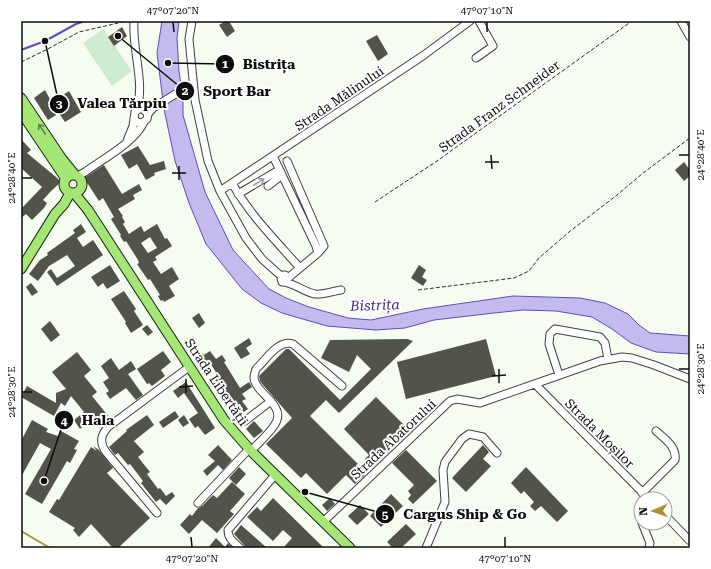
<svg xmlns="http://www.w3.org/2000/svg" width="711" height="569" viewBox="0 0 711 569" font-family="'Roboto Serif',serif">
<rect width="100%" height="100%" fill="#f4fdef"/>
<path fill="#cdecd2" d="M103,29L132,71L112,86L83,43Z"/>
<path fill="#c4baee" stroke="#644abc" d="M162,21H179L177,38L179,71L183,99V115L205,192L233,250L269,289L286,298L309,307L348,318L371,320L423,309L513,296L580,298L605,303L628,314L639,325L650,333L690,336V354L656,352L631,343L612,329L592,317L556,311L523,310L494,313L434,320L405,328L376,330L327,326L282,313L261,303L242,289L206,244L189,203L175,161L164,109L157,53Z"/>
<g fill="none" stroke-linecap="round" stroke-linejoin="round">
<path stroke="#644abc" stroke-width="2" d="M21,50L45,41L76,24L85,21"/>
</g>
<path fill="#52544b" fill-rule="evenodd" d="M226,21H229L235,31L227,37L219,25Z
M122,27L127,36L114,46L108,37Z
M377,35L388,54L378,61L366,41Z
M45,90L51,101L48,103L56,115L48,120L34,98Z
M69,91L81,112L65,122L58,112L65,108L60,100L64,97L63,95Z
M21,139L31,150L27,153L56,177L61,182L51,191L43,200L47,203L44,208L32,220L26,214L21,218V209L42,187L21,168Z
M138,146L150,165L164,161L166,169L154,173L155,175L146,180L137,164L129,169L121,155Z
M684,162L690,170V176L684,181L675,170Z
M104,165L122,194L139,184L142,190L133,195L135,199L118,209L123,216L122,217L125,222L123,224L129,234L141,226L144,232L157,224L165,239L167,238L172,246L155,257L157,260L153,262L161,274L172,267L179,279L169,286L175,296L164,302L163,300L161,301L158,296L160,295L150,279L148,280L137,264L139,263L138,260L126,241L124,242L120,236L121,235L111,219L114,217L103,198L99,201L84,178ZM150,237L157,248L148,253L141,243Z
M81,224L86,232L77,238L83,247L93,240L103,255L57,286L47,272L51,269L57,278L75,266L67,255L49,266L38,281L29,274L40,260L48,255L47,253L75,233L73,230Z
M110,265L120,281L107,289L103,283L98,287L91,277Z
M419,265L426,270L422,277L427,280L423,286L411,278Z
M31,283L38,292L32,296L26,287Z
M124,291L136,309L134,311L143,325L131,333L125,323L126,322L111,299Z
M199,313L205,323L199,328L192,318Z
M50,321L60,335L51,342L41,329Z
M147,325L153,332L148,336L142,329Z
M249,338L252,344L246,348L250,354L241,359L234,348Z
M407,339L413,341L339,413L326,400L310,416L358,464L356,465L365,475L355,484L346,475L327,494L306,473L301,478L266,444L292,418L263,385L260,381L259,376L286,349H289L340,400L371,369L357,355L349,372L321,358L330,340Z
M486,339L496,376L406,399L397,362Z
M163,351L171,362L161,370L165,376L152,386L149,383L147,384L137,369Z
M210,351L216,359L222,355L226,361L224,362L240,388L249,382L252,387L242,394L246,399L242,401L248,409L234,419L226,405L228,404L211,378L217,374L209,361L202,366L196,357L202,353L204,355Z
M77,352L91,370L84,376L97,392L92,396L109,417L96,427L90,420L80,429L74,420L84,412L71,396L65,406L61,403L54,416L21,397L27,386L56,403V393L66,389L52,372Z
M111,358L119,370L131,361L136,369L128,374L143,395L136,400L126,388L110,399L106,393L109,391L103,382L109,378L101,366Z
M186,382L215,428L205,435L198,426L195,428L189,419L198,413L184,393L178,398L173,391Z
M376,397L405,426L414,418L419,423L373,467L365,459L369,455L344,429Z
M175,411L179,417L163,428L159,422Z
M147,415L154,425L134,441L144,452L138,457L150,472L147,474L158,489L160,488L166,496L172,492L175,496L166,505L160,499L156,502L141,483L143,481L130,464L128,465L118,453L115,455L109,447L127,431L126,430Z
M184,415L189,423L183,427L178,420Z
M32,420L48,429L46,432L58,436L61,431L79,441L74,449L77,450L70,463L67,461L42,504L25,494L51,449L40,443L21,477V441Z
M254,421L263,431L254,438L246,429Z
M218,445L232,460L223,470L218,465L207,476L203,471L215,461L208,455Z
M483,445L489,452L483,459L491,466L466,492L452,478Z
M93,446L99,450L113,468L107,473L150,518L118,548H113L91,524L79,537L73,530L75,528L49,512L57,499L59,500L91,447L97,451Z
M406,450L437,481L413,504L408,499L411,495L408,491L414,485L392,463Z
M239,467L246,474L236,485L229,478Z
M526,467L568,511L557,522L541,506L535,511L530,506L534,502L524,491L521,494L511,483Z
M232,482L245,494L230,511L234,514L217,533L202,520L189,534L180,525L190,514L192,516L198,508L202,506L213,495L217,498Z
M391,494L403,506L381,527L370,516Z
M273,498L324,548H283L292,538L283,530L273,541L247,517L257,507L261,511Z
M330,498L335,504L327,511L322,505Z
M360,505L369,514L357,525L348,516Z
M406,524L416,534L401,548H393L387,542Z
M241,525L267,548H245L244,545L234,534Z
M216,538L225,547L228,543L233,548H208Z"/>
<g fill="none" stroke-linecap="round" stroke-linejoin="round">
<g stroke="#404040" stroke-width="9">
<path id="minor" d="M134,21C132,51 145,81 137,110
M192,21L189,39L195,100L208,161L220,191L246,238L262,259L281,276
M681,21L690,37
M476,58L493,46L479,21
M148,114L153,108L193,83
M127,141L133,126L135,112L139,109H143L148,114L147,119L142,123L137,122L134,118
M273,156L316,246L318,253L288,278
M287,161L324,246L318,253
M78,176L85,172C104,158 134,143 144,122
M232,183C250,215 276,241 300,268
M268,186L282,175
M220,191L424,55L470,21
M238,194L279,170
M285,275H283L281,278L282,282C293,282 304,292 315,294C323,295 333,291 341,290
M559,375L549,344L550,334L555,329L600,337L605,343L608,359
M535,384L649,499
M245,421L271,401
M251,451C258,443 274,430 277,420C283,404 255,392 254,378C254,375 255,372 256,369C266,360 278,339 293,344L342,386
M642,493L675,460C677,447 665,439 656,431
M198,503L249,449
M157,513L106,452C99,442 101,435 108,427L189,367
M665,515L690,541
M323,522L450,401L457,399L480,403L600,361L622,357L632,358L654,365L690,379
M642,523L650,543L649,548
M240,548C234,542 228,539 228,530L275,475
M426,548L445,502L443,470L445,462L462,439L469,434L483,437L497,453"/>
</g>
<g stroke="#1e1e1e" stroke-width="11">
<path id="major" d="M21,98L62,159L75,175
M21,112L66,179
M64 184a9 9 0 1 1 18 0a9 9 0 1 1-18 0Z
M74,193L88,210L224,420L251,451L350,548
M21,269L55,214L64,204L70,193"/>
</g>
<path stroke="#2f2f2f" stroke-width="1" stroke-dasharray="4 2" stroke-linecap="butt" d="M21,62L46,50L79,32L127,21
M375,202L437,161L632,21
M418,290L514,278L529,271L539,258L569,232L617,195L643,173L690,138"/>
<use href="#minor" stroke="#fff" stroke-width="7"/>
<use href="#major" stroke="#a4e775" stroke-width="9"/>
<path stroke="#ab9137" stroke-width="2" d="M21,531L50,548"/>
</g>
<defs><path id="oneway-shaft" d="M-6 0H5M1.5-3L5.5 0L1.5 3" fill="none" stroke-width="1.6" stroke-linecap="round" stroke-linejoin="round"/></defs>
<use stroke="#608546" href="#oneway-shaft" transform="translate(42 129) rotate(-124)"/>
<use stroke="#9e9e9e" href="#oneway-shaft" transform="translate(259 182) rotate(-31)"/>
<path fill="none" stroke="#0d0d0d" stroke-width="1.5" d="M173,22L174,32M487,22V32M491,155L492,169M679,155H689M485,162H499M179,166V180M172,173H186M22,178H32M499,369V383M679,369H689M492,376L506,375M186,379V393M179,387L193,386M22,392H32M191,537L192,547M505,537V547"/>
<g text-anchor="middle" stroke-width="4" stroke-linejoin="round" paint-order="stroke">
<g font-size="13" fill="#0d0d0d" stroke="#fff">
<text transform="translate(339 98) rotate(-34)" y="5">Strada Mălinului</text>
<text transform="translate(499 106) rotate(-36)" y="5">Strada Franz Schneider</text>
<text transform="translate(217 382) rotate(56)" y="5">Strada Libertății</text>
<text transform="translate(600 433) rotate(45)" y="5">Strada Moșilor</text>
<text transform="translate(393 439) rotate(-43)" y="5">Strada Abatorului</text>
</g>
<g font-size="14" font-style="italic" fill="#42268e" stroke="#fff">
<text transform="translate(375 305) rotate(-2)" y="5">Bistrița</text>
</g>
</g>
<path fill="none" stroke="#0d0d0d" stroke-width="1.5" d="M168 63L225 64M118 36L185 91M45 41L59 104M44 481L64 420M305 492L385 514"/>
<g fill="#0d0d0d" stroke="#fff" stroke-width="1.5">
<circle cx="168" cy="63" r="4"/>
<circle cx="118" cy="36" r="4"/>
<circle cx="45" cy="41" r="4"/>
<circle cx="44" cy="481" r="4"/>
<circle cx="305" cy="492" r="4"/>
<circle cx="225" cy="64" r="10"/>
<circle cx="185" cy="91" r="10"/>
<circle cx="59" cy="104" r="10"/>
<circle cx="64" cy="420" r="10"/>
<circle cx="385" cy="514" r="10"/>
</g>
<g font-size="12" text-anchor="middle" font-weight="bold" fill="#fff">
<text x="225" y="68">1</text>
<text x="185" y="95">2</text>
<text x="59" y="108">3</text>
<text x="64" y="425">4</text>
<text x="385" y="519">5</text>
</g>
<g font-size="14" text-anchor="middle" font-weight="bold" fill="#0d0d0d" stroke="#fff" stroke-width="4" stroke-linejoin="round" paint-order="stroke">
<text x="269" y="69">Bistrița</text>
<text x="237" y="96">Sport Bar</text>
<text x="122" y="108">Valea Tărpiu</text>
<text x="98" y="425">Hala</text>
<text x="465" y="519">Cargus Ship &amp; Go</text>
</g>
<rect width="711" height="569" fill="none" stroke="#ffffff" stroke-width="44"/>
<g transform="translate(653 511) rotate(268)"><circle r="19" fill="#ffffff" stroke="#9e9e9e"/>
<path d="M0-3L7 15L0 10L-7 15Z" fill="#ab9137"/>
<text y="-6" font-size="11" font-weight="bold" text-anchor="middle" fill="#0d0d0d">N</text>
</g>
<rect x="22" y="22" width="667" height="525" fill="none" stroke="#0d0d0d" stroke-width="1.5"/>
<g font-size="10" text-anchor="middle" fill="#0d0d0d">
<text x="173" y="14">47°07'20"N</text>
<text x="487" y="14">47°07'10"N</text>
<text transform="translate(700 155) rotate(-90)" y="4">24°28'40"E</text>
<text transform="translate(11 178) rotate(-90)" y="4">24°28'40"E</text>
<text transform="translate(700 369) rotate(-90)" y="4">24°28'30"E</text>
<text transform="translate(11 392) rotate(-90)" y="4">24°28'30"E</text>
<text x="192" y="562">47°07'20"N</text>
<text x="505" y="562">47°07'10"N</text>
</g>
</svg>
